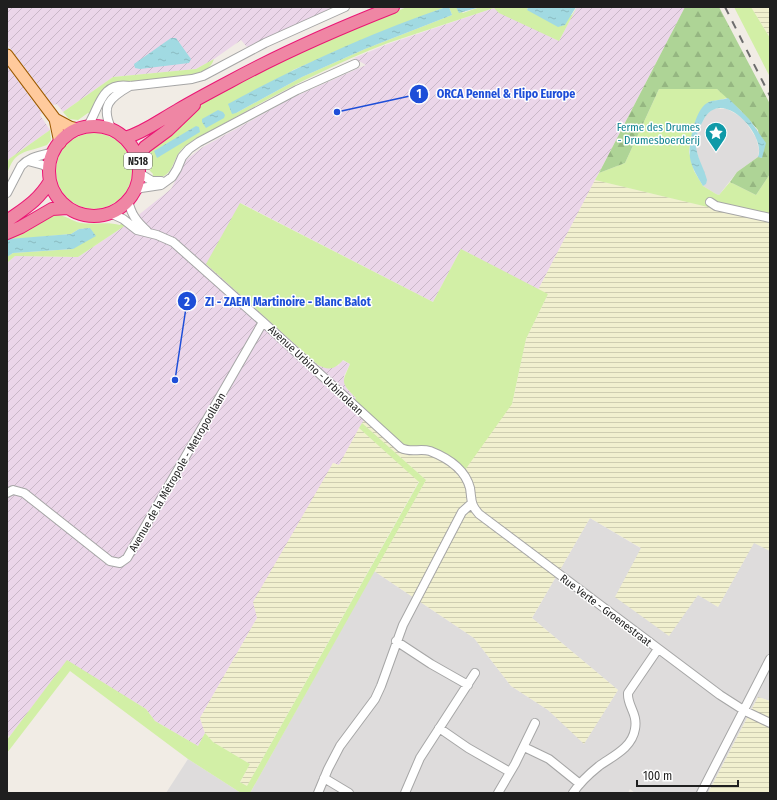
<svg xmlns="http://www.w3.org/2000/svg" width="777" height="800" viewBox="0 0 777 800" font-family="'Fira Sans Condensed',sans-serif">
<defs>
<pattern id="industrial-furrows" width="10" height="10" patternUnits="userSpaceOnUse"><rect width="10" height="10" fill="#ebd6e9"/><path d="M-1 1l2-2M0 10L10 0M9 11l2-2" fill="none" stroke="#c9b7c7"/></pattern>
<pattern id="farmland-rules" width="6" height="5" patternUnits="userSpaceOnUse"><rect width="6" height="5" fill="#f1f0cf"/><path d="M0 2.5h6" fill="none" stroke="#cecdb1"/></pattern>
<pattern id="forest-firs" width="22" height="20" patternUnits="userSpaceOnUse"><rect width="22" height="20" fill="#aed496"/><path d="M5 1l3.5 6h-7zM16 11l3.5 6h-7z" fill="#95b681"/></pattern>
<pattern id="water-ripples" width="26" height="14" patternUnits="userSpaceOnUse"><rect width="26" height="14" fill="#a1dae2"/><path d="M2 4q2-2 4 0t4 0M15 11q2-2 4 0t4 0" fill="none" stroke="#8abbc1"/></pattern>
</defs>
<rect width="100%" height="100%" fill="#f1ece5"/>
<path fill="#dedcdc" d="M713,109H727L743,118L756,138L759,150L758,157L737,172L719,195L716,194L703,186L706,184V180L696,150V141L699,128L707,114Z
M590,518L642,549L698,594L718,607L754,542L770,551V701L758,697L708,793H635L630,789L628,793H250L374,571L474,638L511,686L548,710L584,743L618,690L532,618Z
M188,759L241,793H166Z"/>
<path fill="url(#industrial-furrows)" d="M7,7H334L247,47L241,40L214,59L196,69L113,77L63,112L57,104L53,105L7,44Z
M577,7H685L538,290L461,249L433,302L241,203L338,366L342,360L350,364L344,376L347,389L356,398L370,418L362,423L339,465L333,463L257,618L200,718L205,733L198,746L155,721L146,709L67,661L10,736L7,735V263L15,256L78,257L126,225L171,189L187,159L203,147L294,97L366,65L354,58L388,44L494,8L559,41Z
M7,66L42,113L40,115L50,130L9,159L7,163Z"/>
<path fill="url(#farmland-rules)" d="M751,7H770V38Z
M595,180L770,222V551L754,543L718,607L698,595L669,636L615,597L641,548L590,518L532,618L618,690L584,744L548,710L511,686L474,638L374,571L426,480L362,423L364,420L370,418L512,404L526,339L548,294L538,290Z
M359,428L419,481L247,786L240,782L250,764L213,742L205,733L200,718L257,618L253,602L333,463L339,465Z
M758,697L770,701V793H708Z"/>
<path fill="#d2efa6" d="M407,7H446L384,31L293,70L236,113L302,77L365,49L452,15L449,7H456L463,13L480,7H528L527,10L572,15L577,7L559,41L499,13L494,8C459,20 423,31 388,43C331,65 276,94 223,124C210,131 195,138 184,147C170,159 176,179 152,178L153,174C145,167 147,162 150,153L148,150L209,98L303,50Z
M734,7H751L770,38V77Z
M214,59C211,69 202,72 193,76L122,82L91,113H88L78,120L69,119L63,112L113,77L196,69Z
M659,89H717L728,98L709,102L695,122L690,144L689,152L694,171L703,186L716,194L719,195L730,182L756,195L770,174V222L595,180L599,173L625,163Z
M50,130L51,140L47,145C26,153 15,149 7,174V163L9,159Z
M56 171a38 38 0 1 1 76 0a38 38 0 1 1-76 0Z
M240,203L433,302L461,249L548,294L526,339L512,404L465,470L459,464L404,447L353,402L356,398C340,382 342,383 350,364L343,360C335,369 329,371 318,365L206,264Z
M51,212L54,215C65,214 71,221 81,223C94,225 107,221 120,225L122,222L126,225L78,257L15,256L7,263V257L13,253L73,249L90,228L79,229L71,234L7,240V235Z
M362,423L426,480L250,793H241L188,759L70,671L7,753V740L67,660L146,709L155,721L198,746L205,733L213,742L250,764L240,782L247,786L419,482L359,428Z"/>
<path fill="url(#forest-firs)" d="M685,7H719L770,104V174L756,195L730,182L737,172L758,157L762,158L758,130L741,111L717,89H659L625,163L599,173Z"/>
<path fill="url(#water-ripples)" d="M446,7H449L452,15L365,49L302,77L236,113L232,114L228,104C297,66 371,33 446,7Z
M456,7H480L459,13Z
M528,7H576L565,25L558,27L527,10Z
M171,38H176L191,59L189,63L140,69L135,68L134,64Z
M728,98L749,119L766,143L762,158L758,157C767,136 721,84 703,121C700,127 696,135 696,142C695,155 704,167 707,180L706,184L703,186C698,177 692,169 690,158C688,145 695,107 709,102C713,100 723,100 728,98Z
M218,110L223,112L225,115L224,118L206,128L202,122V119Z
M196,126L199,127L200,132L157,158L154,151Z
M90,228L96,236L73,249L13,253L7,257V240L8,239L71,234L79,229Z"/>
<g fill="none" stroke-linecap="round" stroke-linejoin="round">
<g stroke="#a6a6a6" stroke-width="10">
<path id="minor" d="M87,127C100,108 100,81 130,86L192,79L203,76L265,43L345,7
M112,130C100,106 109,98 130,86
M28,161L43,165L49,169
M139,173L152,181H161
M135,191L141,188L161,185L172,177L177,169L182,157L189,149L199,142L297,90L355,64
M7,193L21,166C30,156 41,156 53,152
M128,200C131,214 136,221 147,231
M710,202L716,206L770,218
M110,213L123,219L137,230L157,235L173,242L263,322L401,448C411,453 420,448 430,451C448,458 465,469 470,488C472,501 470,504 479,514L720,695L745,711L770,723
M7,493L13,490L24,493L110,561L120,563L127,558L263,322
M396,641L431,664L468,685
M439,728L468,748L510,772
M524,747L549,759L580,784
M324,778L349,793
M318,793L328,769L340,746L375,699L381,686L403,625L462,512L472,503
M405,793L420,758L475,673
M498,793L515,764L535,723
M573,793C580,782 589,774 599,766C613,756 632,748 635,729C638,713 627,706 628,693L658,649
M701,793L770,659"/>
</g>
<g stroke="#9b5800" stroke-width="13">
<path id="major" d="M7,55L55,119L60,143
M55,119L70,127L78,129"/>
</g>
<g stroke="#eb1674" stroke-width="14">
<path id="highway" d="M49 171a45 45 0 1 1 90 0a45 45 0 1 1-90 0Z
M125,138C145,132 160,120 178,110C195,100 212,91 229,82C282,53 337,29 393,7
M137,159L145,147L168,130L194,105
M7,221C25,208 38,201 50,181
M7,233L21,227L52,209L68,208"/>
</g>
<use href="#minor" stroke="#fff" stroke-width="8"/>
<use href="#major" stroke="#ffca9c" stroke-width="11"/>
<use href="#highway" stroke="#ef86a4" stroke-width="12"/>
<path stroke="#6d6d6d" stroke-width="2" stroke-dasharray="8 8" stroke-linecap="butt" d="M725,7L770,96"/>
</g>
<defs>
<g id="sight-pin" transform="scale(1.15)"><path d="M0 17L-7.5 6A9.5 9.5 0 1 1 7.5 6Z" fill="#0f9aa8" stroke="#fff"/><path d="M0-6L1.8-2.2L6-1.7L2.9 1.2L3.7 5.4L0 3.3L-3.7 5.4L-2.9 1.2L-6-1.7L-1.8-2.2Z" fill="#fff"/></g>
</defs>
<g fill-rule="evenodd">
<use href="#sight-pin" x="716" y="133"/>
</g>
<g text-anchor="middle" stroke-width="3" stroke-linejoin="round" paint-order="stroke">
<rect fill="#fff" stroke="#626262" stroke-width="1" x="124" y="153" width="28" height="16" rx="3"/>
<g font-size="10" font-weight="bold" fill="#1f1f1f">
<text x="138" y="165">N518</text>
</g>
<g font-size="11" fill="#0d838f" stroke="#fff" text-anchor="end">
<text x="700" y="131">Ferme des Drumes<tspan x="700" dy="13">- Drumesboerderij</tspan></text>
</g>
<g font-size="11" fill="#1f1f1f" stroke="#fff">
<text transform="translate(316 370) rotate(43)" y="4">Avenue Urbino - Urbinolaan</text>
<text transform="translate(177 472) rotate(-60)" y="4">Avenue de la Métropole - Metropoollaan</text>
<text transform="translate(606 610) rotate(37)" y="4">Rue Verte - Groenestraat</text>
</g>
</g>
<path fill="none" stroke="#1d4ed8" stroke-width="1.5" d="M337 112L419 94M175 380L187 301"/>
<g fill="#1d4ed8" stroke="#fff" stroke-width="1.5">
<circle cx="337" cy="112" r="4"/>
<circle cx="175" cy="380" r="4"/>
<circle cx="419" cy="94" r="10"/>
<circle cx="187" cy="301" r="10"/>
</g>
<g font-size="12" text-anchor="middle" font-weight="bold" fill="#fff">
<text x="419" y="98">1</text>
<text x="187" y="306">2</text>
</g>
<g font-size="12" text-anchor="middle" font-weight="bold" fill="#1d4ed8" stroke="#fff" stroke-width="3" stroke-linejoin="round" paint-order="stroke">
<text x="506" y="98">ORCA Pennel &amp; Flipo Europe</text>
<text x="288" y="306">ZI - ZAEM Martinoire - Blanc Balot</text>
</g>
<rect width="777" height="800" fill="none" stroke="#1f1f1f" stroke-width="16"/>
<path d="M637 780v6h101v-6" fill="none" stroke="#1f1f1f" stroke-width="2"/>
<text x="643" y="780" font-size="12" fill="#1f1f1f" stroke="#ffffff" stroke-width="3" paint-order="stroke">100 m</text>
</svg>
